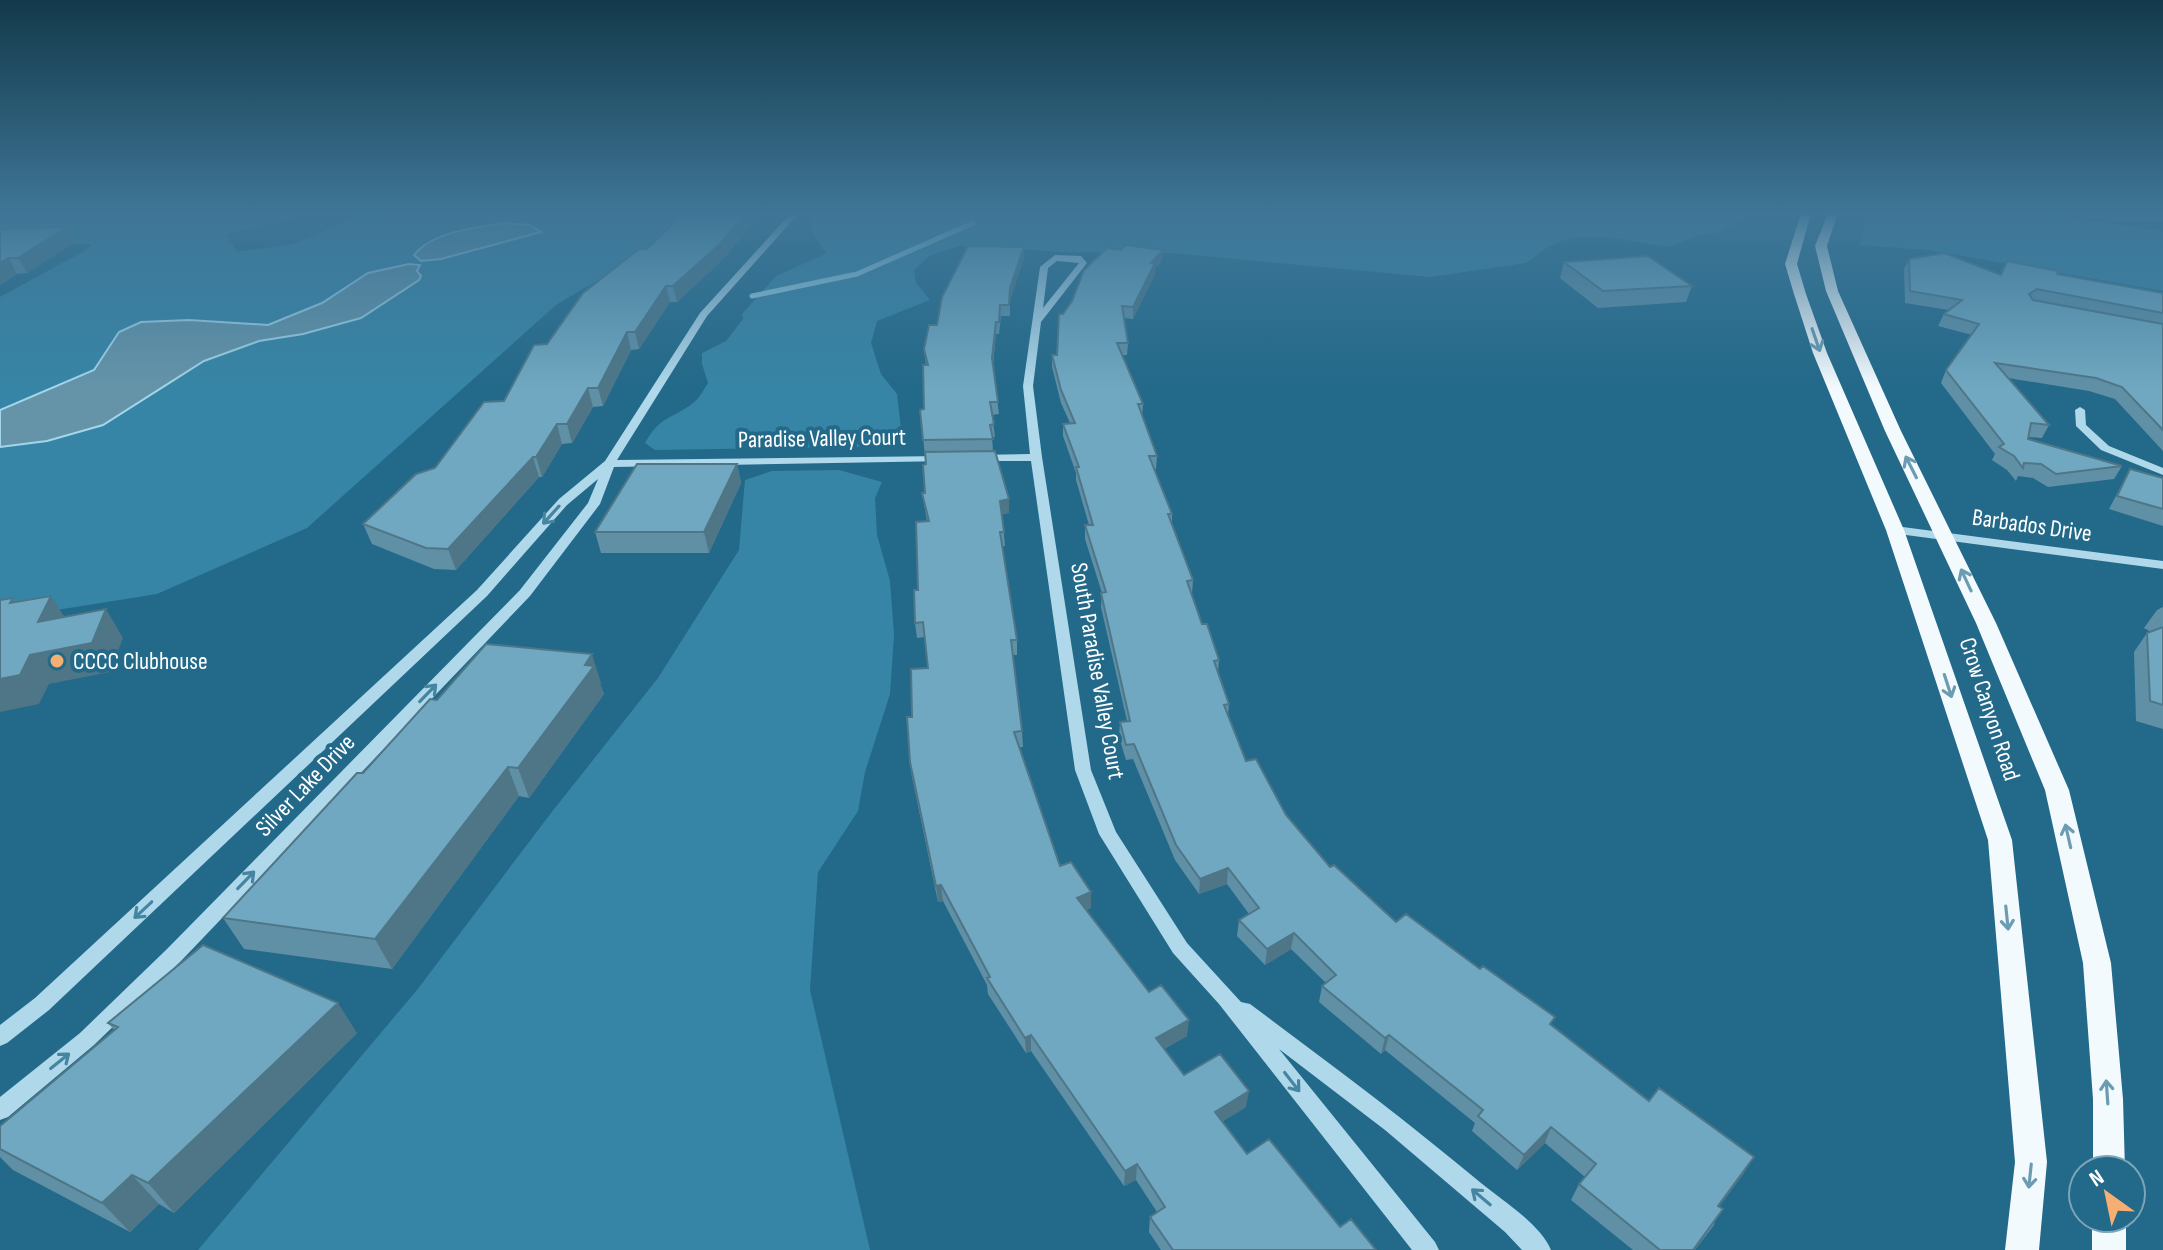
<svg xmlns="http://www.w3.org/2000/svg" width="2163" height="1250" viewBox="0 0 2163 1250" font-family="'Sofia Sans Condensed',sans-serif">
<rect width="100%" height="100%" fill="#236989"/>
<path fill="#3785a6" d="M0,213H317L226,234L237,252L294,244L353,218L389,213H770L749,228L671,231L635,258L556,305L307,528L157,594L0,619V297L86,250L92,244L0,245Z
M813,213H1754L1720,232L1701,234L1668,247L1606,237H1573L1549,246L1526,263L1430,277L1171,253L1056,252L980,246H958L929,256L914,270L916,283L930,300L877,321L871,343L881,374L897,394L903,446L655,450L645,443C661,415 671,420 693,403C699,399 704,389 708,383L702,364V353L726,341L743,319L742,314L776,276L827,253C816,238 807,232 813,213Z
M1872,213H2036L2163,231V291L1929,250L1860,245L1865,223Z
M839,470L882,482L875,498L877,535L890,581L894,635L890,694L865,772L858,811L818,872L810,990L870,1250H198L417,990L551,813L658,678L739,550L745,480L772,471Z"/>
<path fill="#6594a9" stroke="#a3d6eb" stroke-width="2" d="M504,223L530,225L541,232L441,259L421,261L414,255C432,232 476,227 504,223Z
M409,264L420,265L417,271L421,276L419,280L361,318L303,334L259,341L204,361L103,425L47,441L0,447V410L94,370L119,332L141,322L189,320L268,325L322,303L368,273Z"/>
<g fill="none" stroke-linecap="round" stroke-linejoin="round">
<path stroke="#a3d6eb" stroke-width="5" d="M752,296L857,274L973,223"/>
<path fill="#afd8ea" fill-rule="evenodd" d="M791,213H799L707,316L617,460L944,456L948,457V461L614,467L600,504L530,596L181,961L94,1045L8,1117L0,1120V1097L80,1033L167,949L520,590L588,503L598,479L567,505L487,596L49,1010L7,1043L0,1046V1025L35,998L477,590L559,499L605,461L700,313Z
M1055,255L1081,256L1087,263L1041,322L1033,386L1042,457L1091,770L1116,832L1187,943L1241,1002L1250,1004C1328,1062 1406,1120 1481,1183C1502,1200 1541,1225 1551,1250H1522L1505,1232L1385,1130L1279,1049L1435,1242L1439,1250H1412L1219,1004L1173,953L1099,834L1075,770L1031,461H977L971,458L977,455L1030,454L1023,386L1040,267ZM1057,261L1079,263L1043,308L1048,268Z
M2080,407L2085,410L2086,425L2109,446L2163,468V475L2101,450L2076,426L2075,410Z
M1895,526L2163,561V569L1891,533L1889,530L1891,527Z"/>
<path fill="#f3fafe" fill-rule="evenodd" d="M1801,213H1811L1797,264L1806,294L1827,353L1904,530L2012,840L2047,1162L2039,1250H2005L2015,1162L1988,840L1886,530L1813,353L1794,294L1785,264Z
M1828,213H1838L1827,246L1838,291L1901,431L1996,623L2069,790L2111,963L2123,1099L2125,1170H2093V1099L2083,963L2045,790L1976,623L1885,431L1826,291L1815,246Z
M2092,1218H2126V1250H2092Z"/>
</g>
<path fill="#6090a6" d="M2070,212H2163V221L2115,222L2107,218L2083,219Z
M745,215L748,230L722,260L677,302H670L639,349L631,350L603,406L593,407L572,443L562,444L542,477H539L456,570L434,569L372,544L363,524L435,468L504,401L547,344L647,249Z
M0,229L75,242L27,273L17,274L0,285Z
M1024,258L1010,300V316H1001L999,334H996L993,366L999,414L992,415L995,437H992L993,451L1009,499V513L1002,514L1005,546H1002L1017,640V655H1013L1022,731L1023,747H1019L1060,866L1091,892V908L1086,910L1149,992L1187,1036L1164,1049L1184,1075L1246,1107L1223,1121L1247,1154L1340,1227L1376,1250H1161L1149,1232L1150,1217L1157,1212L1136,1180L1124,1186L1031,1051L1026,1053L988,994L987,985L943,901L938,902L912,777L910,762L912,717L928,668L925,637L917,638L915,623L927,521L922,493H925L926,465L920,410L924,409L926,365L924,349L937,325Z
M1909,259L2000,275L2057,274L2163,293V451L2115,399L2089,391L2008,378L2049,425L2042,438L2029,437L2028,439L2122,466L2114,479L2048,487L2033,478L2018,476L2016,481L2007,470L1992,460L1995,454L1941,383L1946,370L1972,335L1938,326L1944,314L1949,310L1905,303L1904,269Z
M1162,261L1155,268V274L1133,319L1124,318L1128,343L1127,355H1122L1143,404L1142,416L1157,456L1156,469H1154L1172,514V523L1193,580L1192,594L1202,624L1219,660L1218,672L1229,704L1228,715L1246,761L1286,815L1330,867L1396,922L1552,1026L1744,1173L1719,1206L1714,1225L1695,1250H1633L1571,1200L1579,1184L1585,1177L1545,1143L1517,1170L1472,1131L1475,1123L1385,1050L1381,1054L1319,1002L1322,986L1326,983L1291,949L1265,965L1237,936L1239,920L1249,914L1227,884L1199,894L1175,860L1133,759L1126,760L1119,737L1120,722L1127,721L1101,607L1102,593L1085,539V525H1089L1076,480V473L1063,436V424L1070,423L1061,403L1052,367V355H1057L1063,314Z
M1564,262L1692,286L1686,302L1598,308L1560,278Z
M737,464L741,483L709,553H601L595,532Z
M2130,469L2163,478V526L2109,509Z
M2163,607V729L2136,721L2134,652L2147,633L2151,632L2144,628L2157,610Z
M601,683L600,684L604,694L529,798L519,796L392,969L244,949L223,918L363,773L437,700Z
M108,1023L357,1033L174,1213L159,1204L130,1232L13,1170L0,1157V1126L114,1030Z"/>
<path fill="#4e7687" d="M745,215L748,230L722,260L677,302L673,286Z
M67,227L75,242L27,273L18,258Z
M1024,247V258L1010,300V316V288Z
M1163,250L1162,261L1155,268V274L1133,319V307L1151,263Z
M9,258L17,274L0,285V263Z
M666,286L670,302L639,349L635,332Z
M996,322V334L992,370V358Z
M627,332L631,350L603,406L598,388Z
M588,388L593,407L572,443L567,424Z
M557,424L562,444L542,477L536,457Z
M533,457L539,477L456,570L448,549Z
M737,464L741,483L709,553L704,532Z
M1009,499V513L1000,514V501Z
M51,596L69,624L106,609L123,638L110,672L49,684L39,704L0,712V679L38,622Z
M592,654L601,683L600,684L604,694L529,798L518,768Z
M508,767L519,796L392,969L375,939Z
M1228,868L1227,884L1199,894L1200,879Z
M941,885L943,901L938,902L936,886Z
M1091,892V908L1077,914V898Z
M1294,933L1291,949L1265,965L1267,949Z
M338,1003L357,1033L174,1213L148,1183Z
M1189,1020L1187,1036L1155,1054L1156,1038Z
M1031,1035V1051L1026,1053L1025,1038Z
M1389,1035L1385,1050L1381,1054L1385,1038Z
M1249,1091L1246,1107L1213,1127L1215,1112Z
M1551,1127L1545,1143L1517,1170L1524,1155Z
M1754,1157L1744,1173L1709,1221L1718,1206Z
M1137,1164L1136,1180L1124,1186L1125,1171Z
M132,1175L159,1204L130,1232L102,1203Z
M1723,1209L1695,1250H1693Z"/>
<path fill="#70a8c1" stroke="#4e7687" stroke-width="2" d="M684,213L745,215L720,244L673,286H666L635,332H627L598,388H588L567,424H557L536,457H533L448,549L426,548L363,524L416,474L435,468L484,402L504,401L534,345L547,344L583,293L639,249H647Z
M67,227L18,258H9L0,263V229Z
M1126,245L1163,250L1151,263H1155L1133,307L1122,306L1128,343H1117L1143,404H1138L1157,456H1149L1172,514H1168L1193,580L1187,581L1202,624H1207L1219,660L1214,661L1229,704L1224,705L1246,761L1256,759L1286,815L1330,867L1334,865L1396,922L1406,914L1480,969L1483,966L1555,1017L1550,1024L1649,1101L1659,1088L1754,1157L1718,1206L1723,1209L1693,1250H1660L1579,1184L1596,1164L1551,1127L1524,1155L1478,1116L1483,1110L1389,1035L1385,1038L1322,986L1336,975L1294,933L1267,949L1239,920L1259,908L1228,868L1200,879L1176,845L1134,744L1126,745L1120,722L1130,721L1101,593L1106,592L1085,525H1093L1076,467H1079L1063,424L1075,423L1061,390L1052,355H1057L1059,314H1063L1072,301L1084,270L1107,248L1121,250Z
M968,246L1024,247L1010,288L1009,305H1000L999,322H996L992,358L998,402H990L994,424L990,425L993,439L923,440L920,410L924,409L923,365H928L924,349L929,325H937L942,297Z
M1944,253L2001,275L2007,261L2058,271L2057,274L2163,293V313L2037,289L2029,294L2033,300L2163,324V430L2122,387L2096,378L1995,363L2049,425L2031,423L2028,439L2122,466L2056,474L2041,464L2024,463L2023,468L2014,456L1999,447L2004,444L1946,370L1979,324L1944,314L1962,300L1910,291L1909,259Z
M1648,256L1692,286L1603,291L1564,262Z
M995,451L1009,499L1000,501L1004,532H1000L1017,640H1011L1022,731L1014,732L1060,866L1071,862L1091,892L1077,898L1149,992L1161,985L1189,1020L1156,1038L1184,1075L1220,1054L1249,1091L1215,1112L1247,1154L1269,1139L1340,1227L1351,1219L1376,1250H1173L1150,1217L1165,1207L1137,1164L1125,1171L1031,1035L1025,1038L987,978L990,977L941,885L936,886L910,762L907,717H912L911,669L928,668L923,622L915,623L914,590H918L916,522L929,521L922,493H925L923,465L926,464L925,452Z
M637,464H737L704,532H595Z
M2130,469L2163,478V509L2117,496Z
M51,596L38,622L106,609L92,643L30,655L20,675L0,679V600L13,598L10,603Z
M2163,627V705L2150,701L2147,633Z
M486,644L592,654L585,665L594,666L518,768L508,767L375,939L223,918L357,773H363L430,699L437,700Z
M203,945L338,1003L148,1183L132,1175L102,1203L0,1149V1126L118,1027L108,1023Z"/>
<defs><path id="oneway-shaft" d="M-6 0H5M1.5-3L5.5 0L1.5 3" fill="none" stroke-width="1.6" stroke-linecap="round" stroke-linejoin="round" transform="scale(2)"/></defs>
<g stroke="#6c9cb2">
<use href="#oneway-shaft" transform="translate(1816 340) rotate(71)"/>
<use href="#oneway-shaft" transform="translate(1911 467) rotate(-117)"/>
<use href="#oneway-shaft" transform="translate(1966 580) rotate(-115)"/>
<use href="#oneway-shaft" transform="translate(1948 686) rotate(72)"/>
<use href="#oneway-shaft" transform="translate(2068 836) rotate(-103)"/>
<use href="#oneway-shaft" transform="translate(2007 918) rotate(84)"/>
<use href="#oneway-shaft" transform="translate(2107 1092) rotate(-94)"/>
<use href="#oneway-shaft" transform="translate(2030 1176) rotate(96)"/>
</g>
<g stroke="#4685a1">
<use href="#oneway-shaft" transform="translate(551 515) rotate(132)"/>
<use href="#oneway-shaft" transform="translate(428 693) rotate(-46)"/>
<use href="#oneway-shaft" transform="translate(246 880) rotate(-46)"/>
<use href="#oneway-shaft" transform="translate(143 910) rotate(137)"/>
<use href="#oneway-shaft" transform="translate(60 1061) rotate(-39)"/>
<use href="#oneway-shaft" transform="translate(1292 1082) rotate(52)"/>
<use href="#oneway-shaft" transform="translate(1481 1197) rotate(-140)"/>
</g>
<linearGradient id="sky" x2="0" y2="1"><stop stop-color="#133a4b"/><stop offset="0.55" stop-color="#3f7697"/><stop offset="1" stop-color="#3f7697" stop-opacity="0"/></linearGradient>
<rect width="2163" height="388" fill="url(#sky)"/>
<circle fill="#f5af72" stroke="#236989" stroke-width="3" cx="57" cy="661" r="8"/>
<g text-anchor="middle" stroke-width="8" stroke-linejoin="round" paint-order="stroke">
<g font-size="24" fill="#fff" stroke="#236989">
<text transform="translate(822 438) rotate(-1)" y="8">Paradise Valley Court</text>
<text transform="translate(2032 525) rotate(8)" y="8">Barbados Drive</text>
<text transform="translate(1098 671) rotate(80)" y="8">South Paradise Valley Court</text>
<text transform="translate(1990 709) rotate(72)" y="8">Crow Canyon Road</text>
<text transform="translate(305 785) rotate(-46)" y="8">Silver Lake Drive</text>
</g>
<g font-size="24" fill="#fff" stroke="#236989" text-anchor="start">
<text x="73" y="669">CCCC Clubhouse</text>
</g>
</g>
<g transform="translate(2107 1194) rotate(327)"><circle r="38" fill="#236989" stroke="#7ba5b8" stroke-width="2"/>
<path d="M0-6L14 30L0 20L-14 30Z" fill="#f5af72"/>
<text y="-12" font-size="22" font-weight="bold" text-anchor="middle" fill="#ffffff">N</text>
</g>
</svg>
